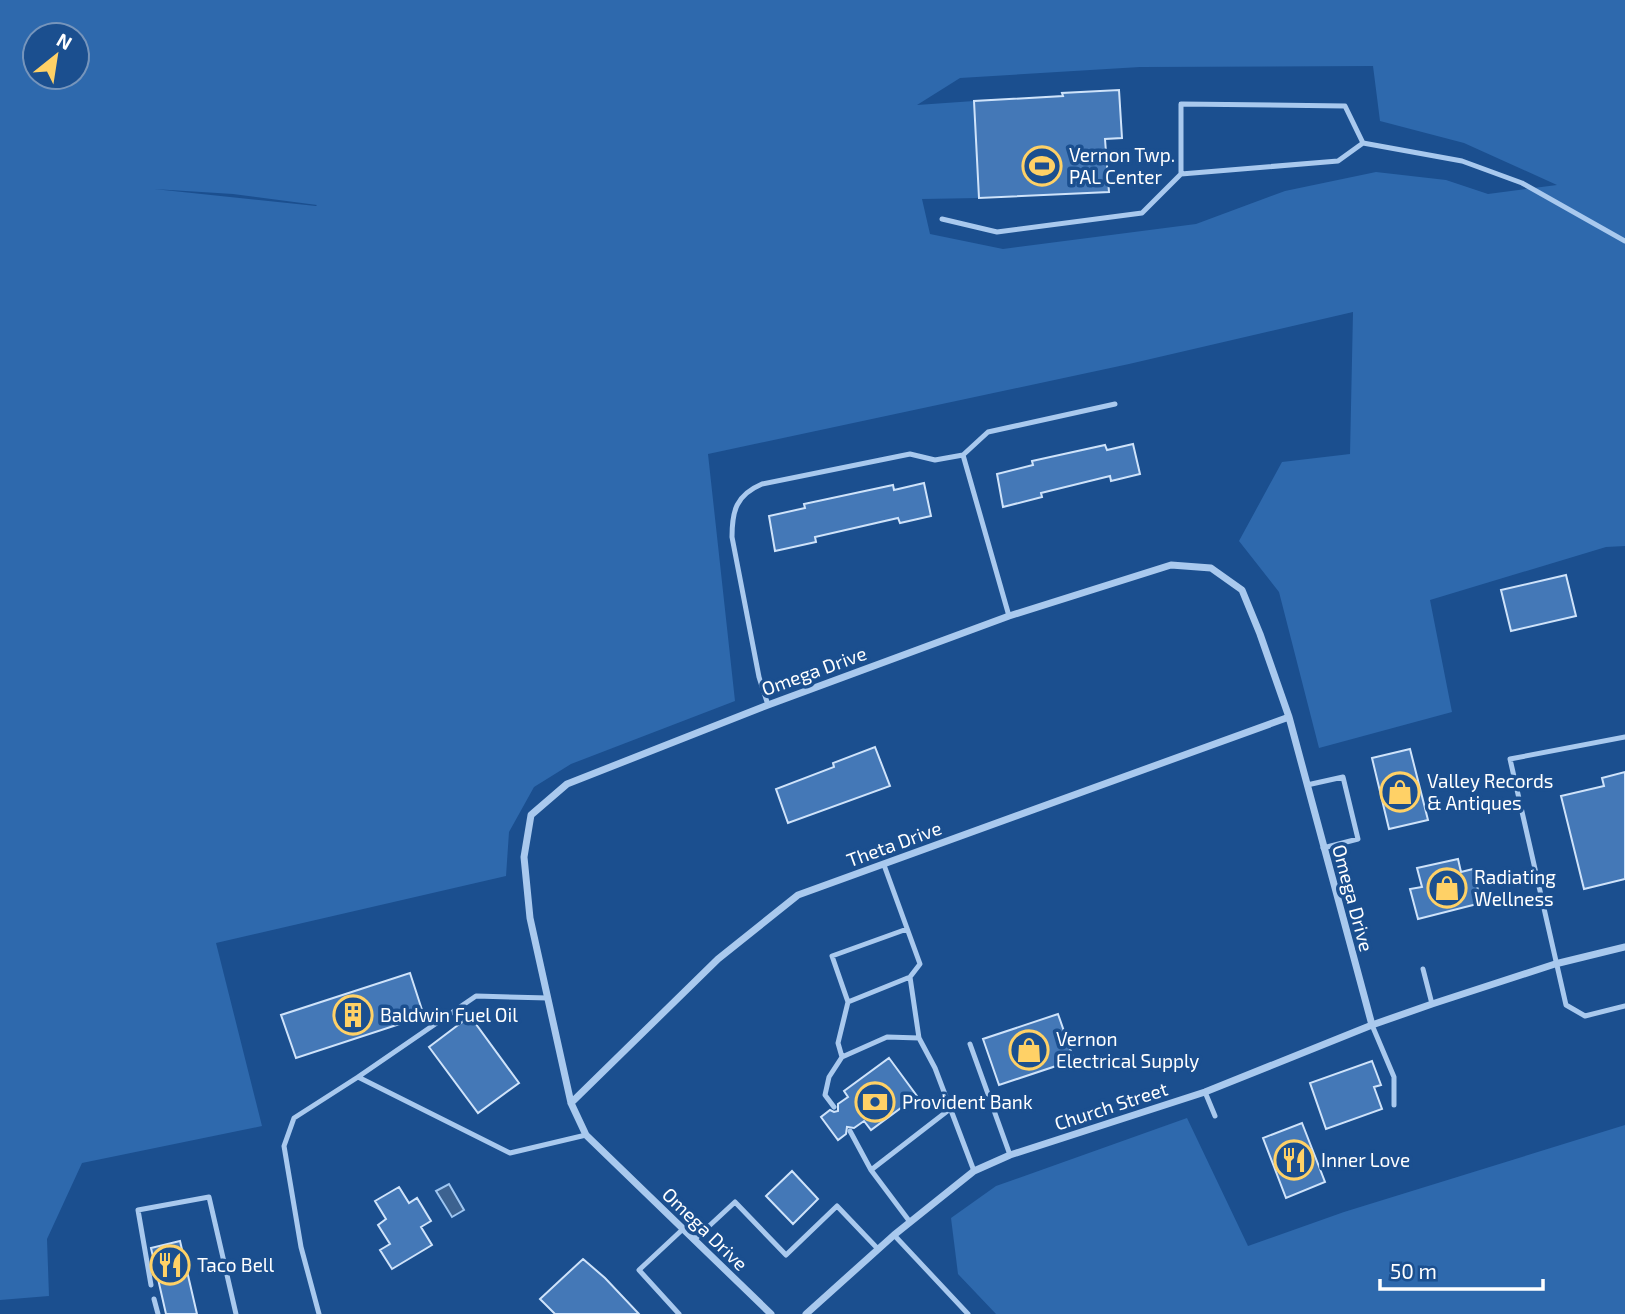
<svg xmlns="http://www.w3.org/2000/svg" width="1625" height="1314" viewBox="0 0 1625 1314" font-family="'Exo 2',sans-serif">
<rect width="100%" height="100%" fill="#1b4f8f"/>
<path fill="#2e69ad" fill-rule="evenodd" d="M0,0H1625V546L1606,547L1430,600L1452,712L1319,748L1279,592L1239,541L1282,462L1350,454L1353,312L1129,364L708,454L735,701L571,764L534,787L509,832L506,876L216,943L262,1126L82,1163L47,1239L49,1296L0,1300ZM35,35H77V77H35ZM1373,66L1380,121L1464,143L1557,185L1488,194L1446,180L1376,172L1285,191L1196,224L1003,249L930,234L922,199L979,198L974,101L917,105L960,78L1140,67ZM154,189L233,194L317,205L316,206Z
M1187,1118L1248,1246L1344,1212L1625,1125V1314H996L958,1274L951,1218L996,1186Z"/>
<path fill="#3c6290" stroke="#9cc4f0" stroke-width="2" d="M449,1184L464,1210L452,1217L436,1191Z"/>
<path fill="#4478b7" stroke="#cfe3fa" stroke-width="2" d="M1119,90L1122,138L1105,139L1109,192L979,198L974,101L1063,96L1062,93Z
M1133,444L1140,474L1111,481L1110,476L1041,493L1042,497L1003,507L997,474L1033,465L1032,461L1105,445L1107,450Z
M924,483L931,516L900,523L898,518L815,537L816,542L775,551L769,516L805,508L804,504L893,485L894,490Z
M1566,575L1576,616L1511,631L1501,590Z
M875,747L890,786L788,823L776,789L834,767L833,763Z
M1410,749L1428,820L1389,829L1372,758Z
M1625,772V879L1584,889L1561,796L1604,786L1602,778Z
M1458,859L1461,872L1473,869L1481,903L1418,919L1410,889L1422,887L1417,868Z
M410,973L424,1016L296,1058L281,1015Z
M1058,1014L1074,1060L999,1085L983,1039Z
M470,1016L519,1083L478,1113L429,1047Z
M889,1058L917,1096L871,1130L864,1121L854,1128L847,1127L846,1134L838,1140L821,1117L830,1110L834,1112L838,1111V1104L848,1097L844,1091Z
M1372,1061L1381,1085L1374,1087L1382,1109L1326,1129L1310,1083Z
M1302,1123L1325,1182L1286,1198L1263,1138Z
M792,1171L818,1199L793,1224L766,1196Z
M399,1187L409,1203L417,1198L431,1221L421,1227L432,1245L392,1269L380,1250L390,1244L378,1225L386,1219L375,1201Z
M180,1241L197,1314H166L151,1248Z
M583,1259L605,1278L639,1314H555L540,1299Z"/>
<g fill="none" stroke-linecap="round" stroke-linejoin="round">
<path stroke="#a9c9ee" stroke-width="5" d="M1363,143L1345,106L1181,104V174L1338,161L1363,143L1462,161L1522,183L1625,241
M942,219L997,232L1142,213L1181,174
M963,455L988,432L1115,404
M768,705L759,677L732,537C732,511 736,495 762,484L910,454L935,460L963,455L1009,616
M1625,737L1510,759L1566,1005L1585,1016L1625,1006
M1307,785L1343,777L1358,839L1323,848
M884,865L920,964L910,977L919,1038
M1423,969L1432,1004
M548,998L476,996L358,1077L510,1153L586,1135
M848,1002L910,977
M1372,1025L1394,1077V1105
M970,1044L1010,1155
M842,1057L838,1043L848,1002L832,956L907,929
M1205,1092L1215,1116
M834,1107L825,1095L829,1077L842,1057L887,1037L919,1038L935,1068L974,1171
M850,1131L871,1170L910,1222
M871,1170L950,1109
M894,1235L968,1314
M694,1240L735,1202L786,1255L837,1206L878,1249
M151,1285L138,1210L209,1197L236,1314
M154,1299L158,1314
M319,1314L301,1247L284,1146L294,1118L358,1077
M679,1314L639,1270L683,1229"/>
<path stroke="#a9c9ee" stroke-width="7" d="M571,1103L718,959L798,895L1289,717
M771,1314L586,1135L571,1103L530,918L524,857L531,815L567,784L768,705L1009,616L1171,565L1211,568L1242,590L1260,634L1289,717L1372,1025
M806,1314L894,1235L974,1171L1010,1155L1205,1092L1372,1025L1432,1004L1555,964L1625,947"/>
</g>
<defs>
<g id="stadium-ring" transform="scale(2.0125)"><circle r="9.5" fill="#1b4f8f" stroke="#ffd166" stroke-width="1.5"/><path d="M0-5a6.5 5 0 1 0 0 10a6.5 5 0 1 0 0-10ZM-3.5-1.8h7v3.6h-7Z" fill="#ffd166"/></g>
<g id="shop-ring" transform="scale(2.0125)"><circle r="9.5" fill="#1b4f8f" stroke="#ffd166" stroke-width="1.5"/><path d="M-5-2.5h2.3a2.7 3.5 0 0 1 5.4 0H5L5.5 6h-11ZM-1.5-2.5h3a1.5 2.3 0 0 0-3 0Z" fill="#ffd166"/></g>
<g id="building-ring" transform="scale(2.0125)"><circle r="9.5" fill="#1b4f8f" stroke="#ffd166" stroke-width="1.5"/><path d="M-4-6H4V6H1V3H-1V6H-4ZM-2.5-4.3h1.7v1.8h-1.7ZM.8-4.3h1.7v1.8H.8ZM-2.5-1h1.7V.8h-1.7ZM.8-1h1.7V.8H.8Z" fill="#ffd166"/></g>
<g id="bank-ring" transform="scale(2.0125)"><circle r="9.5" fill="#1b4f8f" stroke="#ffd166" stroke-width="1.5"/><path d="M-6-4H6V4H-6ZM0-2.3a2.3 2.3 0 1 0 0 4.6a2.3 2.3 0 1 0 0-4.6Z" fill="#ffd166"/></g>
<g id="restaurant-ring" transform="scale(2.0125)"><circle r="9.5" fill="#1b4f8f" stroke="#ffd166" stroke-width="1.5"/><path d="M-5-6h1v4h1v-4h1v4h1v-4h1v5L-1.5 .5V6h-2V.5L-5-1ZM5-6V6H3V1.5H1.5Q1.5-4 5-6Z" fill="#ffd166"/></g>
</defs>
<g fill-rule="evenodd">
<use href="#stadium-ring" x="1042" y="166"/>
<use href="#shop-ring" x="1400" y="792"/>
<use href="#shop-ring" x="1447" y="888"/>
<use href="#building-ring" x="353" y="1015"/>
<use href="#shop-ring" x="1029" y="1050"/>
<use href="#bank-ring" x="875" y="1102"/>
<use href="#restaurant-ring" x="1294" y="1160"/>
<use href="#restaurant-ring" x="170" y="1265"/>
</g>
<g text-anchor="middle" stroke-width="7" stroke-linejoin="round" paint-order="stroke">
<g font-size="19" fill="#fff" stroke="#1b4f8f" text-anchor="start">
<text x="1069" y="162">Vernon Twp.<tspan x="1069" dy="22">PAL Center</tspan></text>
<text x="1427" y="788">Valley Records<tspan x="1427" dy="22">&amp; Antiques</tspan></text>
<text x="1474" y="884">Radiating<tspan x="1474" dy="22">Wellness</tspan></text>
<text x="380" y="1022">Baldwin Fuel Oil</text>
<text x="1056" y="1046">Vernon<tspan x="1056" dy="22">Electrical Supply</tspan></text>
<text x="902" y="1109">Provident Bank</text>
<text x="1321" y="1167">Inner Love</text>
<text x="197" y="1272">Taco Bell</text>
</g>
<g font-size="19" fill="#fff" stroke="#1b4f8f">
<text transform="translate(814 671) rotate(-20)" y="7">Omega Drive</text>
<text transform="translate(894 844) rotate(-20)" y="7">Theta Drive</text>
<text transform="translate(1353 898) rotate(75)" y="7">Omega Drive</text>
<text transform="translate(1111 1106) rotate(-18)" y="7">Church Street</text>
<text transform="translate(705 1229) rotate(44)" y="7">Omega Drive</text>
</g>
</g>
<g transform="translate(56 56) rotate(30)"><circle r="33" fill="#1b4f8f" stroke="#7695bc" stroke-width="2"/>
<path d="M0-5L12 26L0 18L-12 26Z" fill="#ffd166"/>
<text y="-10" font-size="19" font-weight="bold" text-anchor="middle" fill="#ffffff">N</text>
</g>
<path d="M1380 1279v10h163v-10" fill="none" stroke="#ffffff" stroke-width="3.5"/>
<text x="1390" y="1279" font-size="21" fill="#ffffff" stroke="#1b4f8f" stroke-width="5" paint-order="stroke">50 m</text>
</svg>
